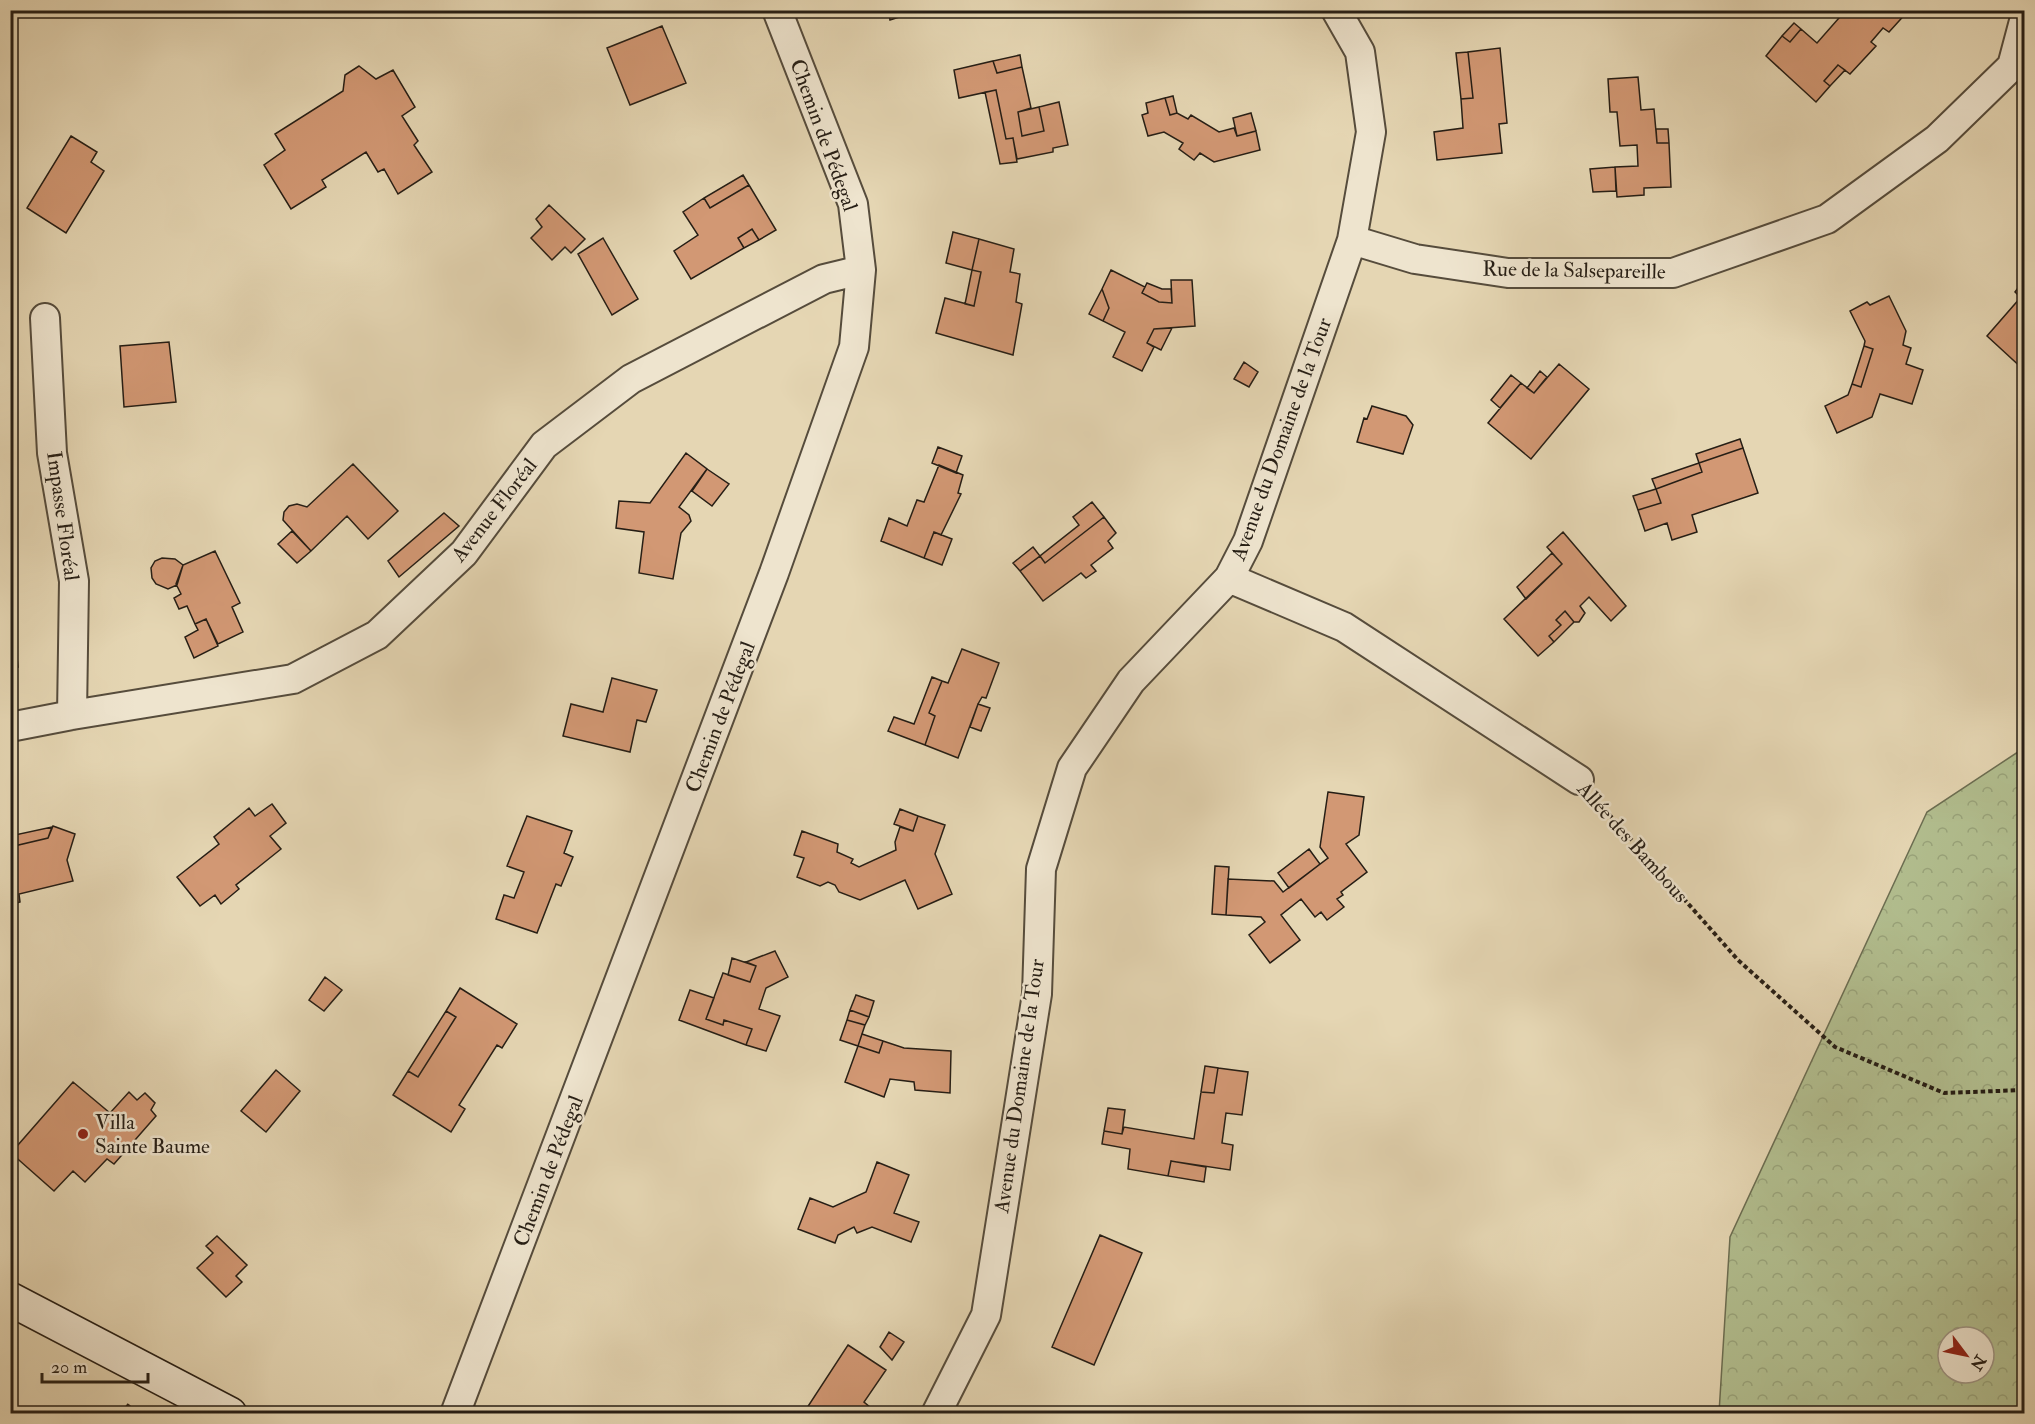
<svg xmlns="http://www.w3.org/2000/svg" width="2035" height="1424" viewBox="0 0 2035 1424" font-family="'IM FELL Double Pica',serif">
<defs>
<pattern id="forest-crowns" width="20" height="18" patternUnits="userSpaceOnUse" patternTransform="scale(1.5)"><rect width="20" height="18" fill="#b2be8f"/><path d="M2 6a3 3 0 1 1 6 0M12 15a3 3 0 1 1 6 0" fill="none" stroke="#99a37a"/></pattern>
</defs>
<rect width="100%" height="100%" fill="#e5d6b3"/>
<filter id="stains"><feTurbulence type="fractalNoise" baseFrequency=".00333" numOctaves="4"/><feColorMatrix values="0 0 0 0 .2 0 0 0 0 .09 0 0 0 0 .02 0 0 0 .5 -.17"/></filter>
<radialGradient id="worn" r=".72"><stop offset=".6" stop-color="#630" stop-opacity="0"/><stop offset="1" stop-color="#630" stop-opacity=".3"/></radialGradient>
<path fill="url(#forest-crowns)" stroke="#6c6e52" stroke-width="1.5" fill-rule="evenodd" d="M2024,748V1413H1719L1730,1237L1927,812ZM1948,1337H1984V1373H1948Z"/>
<path fill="#d29874" stroke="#261e15" stroke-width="1.5" d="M888,10H921L890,20Z
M1846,10H1909L1889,32L1883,28L1871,42L1876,46L1850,74L1838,65L1824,81L1830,86L1816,102L1766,56L1782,36L1790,42L1801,29L1817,43Z
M1794,23L1801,29L1790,42L1782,36Z
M662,26L686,83L630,105L607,48Z
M1500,48L1507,123L1499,124L1502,153L1437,160L1434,132L1463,128L1461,99L1473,98L1468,52Z
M1468,52L1473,98L1461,99L1456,53Z
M1020,55L1022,67L997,73L993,61Z
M993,61L997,73L1022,67L1031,108L1018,112L1022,136L1044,131L1039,107L1059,102L1068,145L1053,148V152L1017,159L1013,138L1006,139L996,90L959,98L954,70Z
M1838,65L1845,70L1830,86L1824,81Z
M359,66L376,79L393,70L415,107L402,116L418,141L414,145L432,172L398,194L384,169L378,172L366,152L322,180L326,187L291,209L264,165L285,150L275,134L343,91L345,75Z
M1638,77L1641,110L1654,109L1657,143H1669L1671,187L1644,188V195L1617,197L1615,167L1638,166L1637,145L1620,146L1617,112H1610L1608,79Z
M996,90L1006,139L1013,138L1017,162L1000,164L985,92Z
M1173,96L1177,113L1170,115L1165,98Z
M1165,98L1170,115L1177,113L1188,119L1191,115L1219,132L1234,128L1237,136L1256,131L1260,150L1214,162L1200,153L1194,160L1179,149L1183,143L1164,132L1148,136L1142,115L1148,113L1146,103Z
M1039,107L1044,131L1022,136L1018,112Z
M1251,113L1256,131L1237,136L1233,118Z
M1656,129H1668L1669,143H1657Z
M71,136L97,152L91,162L104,171L66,233L27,208Z
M1615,167L1616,191L1593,192L1590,169Z
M743,175L749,185L710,208L704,198Z
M749,185L776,230L759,240L752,229L738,238L744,248L691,279L674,251L698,235L683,212L704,198L710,208Z
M549,205L585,239L571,253L565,247L552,260L531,238L542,227L536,219Z
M752,229L759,240L744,248L738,238Z
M953,232L979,239L972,270L946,263Z
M603,238L638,299L612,315L578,254Z
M979,239L1014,249L1010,272L1020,274L1016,302L1022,304L1013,355L936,333L945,298L974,306L981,272L972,270Z
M972,270L981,272L974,306L965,304Z
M1111,270L1145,287L1142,293L1159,302L1172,303L1171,280H1192L1195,326L1154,329L1147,343L1154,347L1142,371L1113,357L1125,332L1103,321L1109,308L1102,289Z
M2024,280V301L2015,292Z
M1147,283L1162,289H1171L1172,303L1159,302L1142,293Z
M1102,289L1109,308L1103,321L1089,314Z
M1889,296L1906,331L1903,345L1911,348L1906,364L1923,370L1912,404L1880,394L1872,417L1837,433L1825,406L1848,395L1852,384L1861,387L1873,349L1864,346L1865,341L1850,311L1867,302L1870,305Z
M2021,297L2024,301V370L1987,336Z
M1172,328L1161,350L1147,343L1154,329Z
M169,342L176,402L124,407L120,346Z
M1864,346L1873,349L1861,387L1852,384Z
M1244,362L1258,372L1249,387L1234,379Z
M1559,364L1589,389L1531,459L1488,423L1521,383L1534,393Z
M1540,371L1547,377L1534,393L1527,388Z
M1511,375L1521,383L1500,408L1491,400Z
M1372,406L1406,416L1413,425L1403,454L1357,442L1364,418L1367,419Z
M1740,439L1743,448L1699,463L1696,454Z
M938,447L962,456L956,473L932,463Z
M1743,448L1758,493L1692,515L1697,532L1672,540L1667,523L1645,531L1638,510L1661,503L1656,489L1702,472L1699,463Z
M686,453L707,469L679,507L689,515L691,521L681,533L673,579L639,573L644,532L616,528L619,501L650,503Z
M1699,463L1702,472L1656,489L1652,479Z
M353,464L398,511L368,539L347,516L311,551L283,520L284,512L289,506L297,504L307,507Z
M939,465L963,475L958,493L961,494L941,535L934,532L924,558L881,541L889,518L907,526L917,500L924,502Z
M707,469L729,484L712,506L692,491Z
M1656,489L1661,503L1638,510L1633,496Z
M1092,502L1104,517L1045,563L1040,556L1079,525L1073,517Z
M444,513L459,526L399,577L388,561Z
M1104,517L1116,533L1108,541L1113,548L1091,565L1096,571L1089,576L1086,578L1081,573L1043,601L1020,571L1040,556L1045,563Z
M292,531L311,551L297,563L278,544Z
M934,532L952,539L942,565L924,558Z
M1563,532L1626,606L1611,621L1589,597L1580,606L1585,613L1579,622H1574L1565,611L1556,620L1561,625L1549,636L1554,642L1538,656L1504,619L1562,564L1547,547Z
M1033,547L1040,556L1020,571L1013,563Z
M215,551L240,603L232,607L243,632L218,644L206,619L195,624L187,606L179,609L174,598L181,594L176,584L183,565Z
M1552,553L1562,564L1526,599L1517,587Z
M162,558L175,559L183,565L177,585L168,589L156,584L152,578L151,568L155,561Z
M1565,611L1574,622L1554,642L1549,636L1561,625L1556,620Z
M206,619L218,646L194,658L185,637L198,630L195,624Z
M10,627H14L18,667L10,668Z
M962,649L999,663L986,698L982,697L978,704L958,758L925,745L935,716L929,713L942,681L948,683Z
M932,677L942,681L929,713L935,716L925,745L888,731L894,717L914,724Z
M612,678L657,690L646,722L637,720L630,752L563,736L571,704L603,712Z
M978,704L990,708L981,731L970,727Z
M1328,792L1364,797L1359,835L1346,844L1367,872L1341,892L1343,895L1337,899L1344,907L1327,920L1321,912L1315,917L1301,899L1281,915L1300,940L1270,963L1249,935L1265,922L1261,917L1226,915L1228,879L1274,881L1283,892L1328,858L1320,847Z
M272,804L286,823L270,836L281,849L236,885L239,889L221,904L215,895L200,906L177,877L219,844L214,837L249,808L255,816Z
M900,809L918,816L913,831L894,824Z
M527,816L572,831L564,853L573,857L561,886L556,884L537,933L496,919L504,895L514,898L524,872L507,866Z
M918,816L945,825L935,854L952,894L918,909L905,880L860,900L839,892L835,885L828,882L820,886L797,877L804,858L794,855L802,831L838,844L837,852L853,859L851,863L859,867L896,850L895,842L900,827L913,831Z
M53,826L75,834L67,860L73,881L19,894L20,902L10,905V847L48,838Z
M52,827L48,838L10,847V836Z
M1309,849L1320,864L1289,888L1278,873Z
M1215,866L1229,867L1226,915L1212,914Z
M775,951L788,977L766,988L759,1009L780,1016L766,1051L746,1045L752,1029L724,1020L723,1025L706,1019L723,973L750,982L756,966L746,962Z
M732,958L756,966L750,982L728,975Z
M325,977L342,990L324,1011L309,1000Z
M460,988L517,1024L502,1048L497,1045L459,1105L465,1109L451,1132L393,1095L408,1071L418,1077L456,1017L446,1011Z
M690,990L714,998L706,1019L723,1025L724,1020L752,1029L746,1045L679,1020Z
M856,995L874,1001L869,1017L850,1010Z
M850,1010L869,1017L865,1025L847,1020Z
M446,1011L456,1017L418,1077L408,1071Z
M847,1020L865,1025L858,1046L840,1040Z
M862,1034L883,1041L879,1053L858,1046Z
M883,1041L904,1048L951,1051L950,1093L915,1090L914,1082L890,1079L884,1097L845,1082L858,1046L879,1053Z
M1205,1066L1218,1068L1214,1093L1201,1092Z
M1218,1068L1248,1072L1242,1115L1226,1113L1222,1143L1233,1145L1230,1170L1171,1161L1168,1176L1128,1169L1130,1149L1102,1144L1104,1131L1122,1134L1124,1127L1194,1139L1201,1092L1214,1093Z
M276,1070L300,1091L266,1132L241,1111Z
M73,1082L110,1113L129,1092L137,1100L145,1093L155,1103L151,1110L156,1116L114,1164L107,1159L85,1182L73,1171L54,1191L11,1153Z
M1108,1108L1125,1110L1122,1134L1104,1131Z
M1171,1161L1206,1167L1204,1182L1168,1176Z
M877,1162L909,1175L894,1213L919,1222L911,1242L872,1227L857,1233L854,1227L838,1235L835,1243L798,1229L810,1198L833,1207L866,1192Z
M1100,1235L1142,1253L1094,1365L1052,1347Z
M217,1236L247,1265L236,1276L242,1282L226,1297L197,1268L213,1253L206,1246Z
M889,1332L904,1342L892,1360L880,1347Z
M848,1345L886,1370L864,1402L871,1408L868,1414H803Z"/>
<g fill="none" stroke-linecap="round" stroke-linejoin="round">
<g stroke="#564c3c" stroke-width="32">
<path id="street" d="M1352,240L1415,259L1508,273H1673L1827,219L1937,139L2012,66L2024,21
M45,318L52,453L74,581L72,715
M1229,578L1344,627L1579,780
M10,727L72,715L293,679L377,635L464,553L544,445L631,379L824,279L861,270
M455,1414L774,573L854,347L861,270L853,204L777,10
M936,1414L986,1315L1037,994L1041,869L1072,768L1131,681L1229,578L1248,541L1352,240L1371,132L1360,52L1336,10"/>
</g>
<g stroke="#261e15" stroke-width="36">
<path id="secondary" d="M10,1299L230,1414"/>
</g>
<path stroke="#261e15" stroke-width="4" stroke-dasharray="4.5 3" stroke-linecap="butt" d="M1599,803L1738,960L1835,1047L1944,1093L2024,1090
M122,1414L131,1402"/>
<use href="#street" stroke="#eee4ce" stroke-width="28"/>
<use href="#secondary" stroke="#eee4ce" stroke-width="33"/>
</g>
<circle fill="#8f2418" stroke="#eee4ce" stroke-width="2" cx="83" cy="1134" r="6"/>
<g text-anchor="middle" stroke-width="5" stroke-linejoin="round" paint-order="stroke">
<g font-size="21" fill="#261e15" stroke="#eee4ce">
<text transform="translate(824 135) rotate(70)" y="7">Chemin de Pédegal</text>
<text transform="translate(1574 270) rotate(1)" y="7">Rue de la Salsepareille</text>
<text transform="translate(1281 439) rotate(-70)" y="7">Avenue du Domaine de la Tour</text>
<text transform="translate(494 510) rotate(-52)" y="7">Avenue Floréal</text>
<text transform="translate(63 516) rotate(82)" y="7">Impasse Floréal</text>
<text transform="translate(720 717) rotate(-69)" y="7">Chemin de Pédegal</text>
<text transform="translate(1633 842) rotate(48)" y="7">Allée des Bambous</text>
<text transform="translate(1019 1086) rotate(-82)" y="7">Avenue du Domaine de la Tour</text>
<text transform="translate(548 1171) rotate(-69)" y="7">Chemin de Pédegal</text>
</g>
<g font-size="21" fill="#261e15" stroke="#eee4ce" text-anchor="start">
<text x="95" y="1129">Villa<tspan x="95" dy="24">Sainte Baume</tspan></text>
</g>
</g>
<rect width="2035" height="1424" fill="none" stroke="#e5d6b3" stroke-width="36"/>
<rect x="12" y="12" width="2011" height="1400" fill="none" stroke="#261e15" stroke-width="3"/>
<rect x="18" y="18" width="1999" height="1388" fill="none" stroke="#261e15" stroke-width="1.5"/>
<g transform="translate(1966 1355) rotate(122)"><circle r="28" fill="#eee4ce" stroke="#9e9584" stroke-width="1.5"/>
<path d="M0-4.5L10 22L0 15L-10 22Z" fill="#8f2418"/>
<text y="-9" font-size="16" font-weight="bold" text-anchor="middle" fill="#261e15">N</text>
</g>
<path d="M42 1373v9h106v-9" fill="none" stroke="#261e15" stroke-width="3"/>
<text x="51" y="1373" font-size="18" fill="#261e15" stroke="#eee4ce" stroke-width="4.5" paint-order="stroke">20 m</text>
<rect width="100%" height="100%" filter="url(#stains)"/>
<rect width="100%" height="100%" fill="url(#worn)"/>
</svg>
